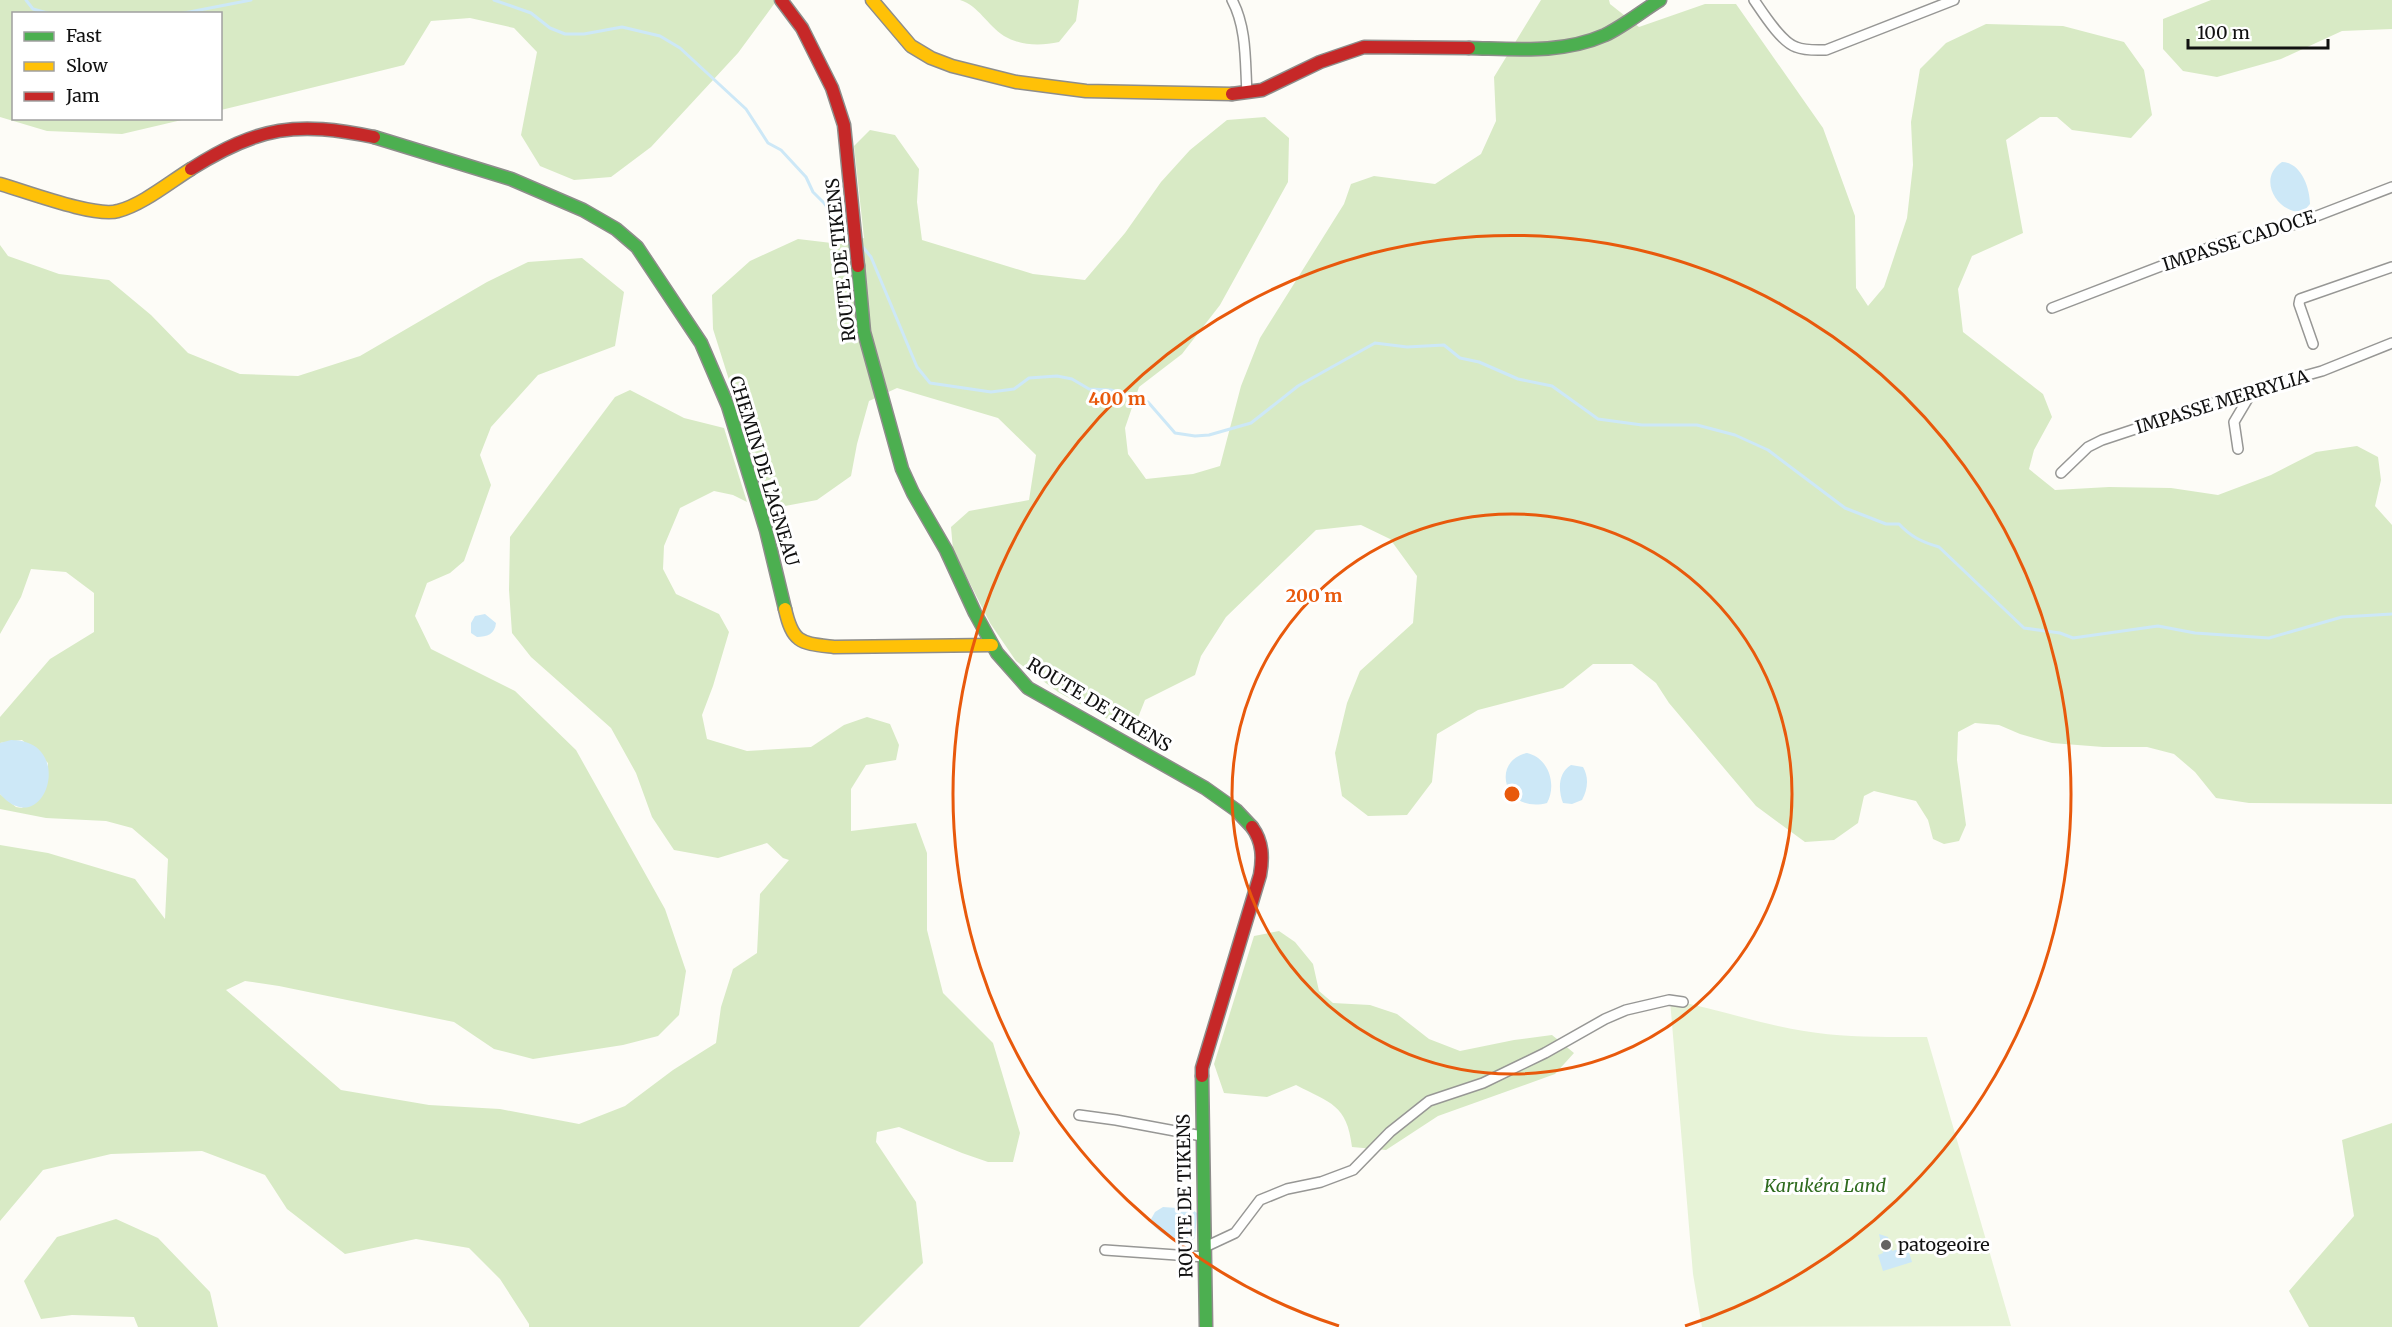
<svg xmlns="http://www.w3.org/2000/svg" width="2392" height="1327" viewBox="0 0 2392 1327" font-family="Merriweather,serif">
<rect width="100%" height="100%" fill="#fdfcf7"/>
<path fill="#e7f3d7" d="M1670,1000C1715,1008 1759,1024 1804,1031C1845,1038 1885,1037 1927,1037L2011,1326L1702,1327L1693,1274Z"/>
<path fill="#d8eac5" d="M0,0H777L738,53L651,147L611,177L574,180L540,166L521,135L537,52L514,28L470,18L431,21L404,65L221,110L220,14H14V118L186,119L122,134L47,131L0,117Z
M960,0H1079L1076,21L1059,42C1041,46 1021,46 1004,36C987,25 979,6 960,0Z
M1541,0H1609L1610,4L1639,27L1705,4H1736L1823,128L1855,216L1856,288L1868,306L1884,287L1907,218L1913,165L1911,122L1920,69L1946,43L1986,24L2063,26L2124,42L2144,70L2152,115L2131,138L2072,130L2057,117H2040L2006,140L2023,233L1972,256L1958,289L1963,332L2043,394L2052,417L2034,450L2029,469L2055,490L2109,487L2171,488L2218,495L2271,475L2316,452L2357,446L2378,457L2381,480L2375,506L2392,525V804L2249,803L2216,798L2195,772L2174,754L2147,747H2103L2052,743L2020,734L1999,725L1975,723L1958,732L1957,760L1966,825L1959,841L1944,844L1933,839L1928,820L1916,801L1874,791L1864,796L1858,823L1834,840L1805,842L1756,806L1669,703L1656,683L1632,664H1593L1563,688L1478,710L1437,734L1432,782L1407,815L1368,816L1342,796L1335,753L1347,703L1360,671L1413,623L1417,576L1390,539L1361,525L1316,530L1226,617L1201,656L1195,675L1145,700L1135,725L1126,729L1058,692L1016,661L990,623L953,550L951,527L969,511L1029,500L1036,455L998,418L897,388L869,401L857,444L851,476L817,500L785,506L763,488L713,329L712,295L750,261L798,239L840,244L864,238L854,146L870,130L895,135L919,169L917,202L922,240L1033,274L1085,280L1125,233L1161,182L1190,150L1227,120L1265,117L1289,138L1288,182L1220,305L1182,354L1139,387L1125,428L1128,454L1146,479L1193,474L1220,466L1241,386L1260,338L1344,204L1351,184L1374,176L1435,184L1481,154L1496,121L1494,77Z
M2211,0H2392V29L2342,31L2281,59L2217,77L2183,71L2163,49V19Z
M0,245L8,256L59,274L109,280L151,315L188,353L240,374L298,376L360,356L487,282L528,262L582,258L624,292L615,346L538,375L491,427L480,455L491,485L464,561L450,573L427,583L415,616L431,649L515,691L576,750L665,909L686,971L679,1015L658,1036L623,1045L533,1059L494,1049L454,1022L279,986L245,981L226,990L341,1090L429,1105L500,1109L579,1124L625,1106L673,1070L716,1043L721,1007L733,969L757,953L760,894L789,860L783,858L767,843L718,858L674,850L652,817L636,773L611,728L531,657L512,633L509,590L510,537L615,397L630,390L684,418L724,428L747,502L733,495L714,491L680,508L664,546L663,569L676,594L719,614L729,632L713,686L702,715L707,739L747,751L811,747L844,725L867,717L890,724L899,745L896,760L866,765L851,789V831L916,823L927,853V930L943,993L993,1043L1020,1133L1013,1162H988L962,1153L899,1127L877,1132L876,1142L916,1202L923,1263L859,1327H529V1324L500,1279L469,1248L416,1239L345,1254L287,1209L265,1175L202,1151L111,1154L43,1170L0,1221V845L48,853L135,879L165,919L168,859L132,828L106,821L46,818L0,809V794L16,807L22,808L48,775V763L22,740L0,743V717L50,659L94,632V593L66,572L31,569L21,597L0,634Z
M1279,931L1295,942L1313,964L1319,991L1333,1003L1370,1005L1397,1014L1429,1039L1460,1051L1514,1040L1552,1035L1574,1053L1555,1074L1438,1116L1386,1150L1352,1147C1347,1104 1330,1103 1296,1085L1267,1097L1224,1093L1214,1064L1254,936Z
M2392,1123V1327H2309L2289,1291L2354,1216L2342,1140Z
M116,1219L158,1238L210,1292L218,1327H138L134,1317L72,1315L41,1319L24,1281L57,1237Z"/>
<path fill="#cde8f7" d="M2282,162C2301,162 2310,188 2310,204L2303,212C2278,214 2256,179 2282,162Z
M485,614L496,623C495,634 487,637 477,637L471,633V623L475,616Z
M11,740C78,740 44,844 0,794V743Z
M1527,753C1549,758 1557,785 1547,803C1504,814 1490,761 1527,753Z
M1571,765L1583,767C1589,777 1588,789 1582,800L1572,804L1563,803C1558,790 1558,773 1571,765Z
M1163,1207L1191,1209L1197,1213L1195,1238C1181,1248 1158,1233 1150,1221L1155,1212Z
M1879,1234L1888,1237L1892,1251L1907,1246L1912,1262L1883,1271L1878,1255L1883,1253Z"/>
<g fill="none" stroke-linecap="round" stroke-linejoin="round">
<path stroke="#cde8f7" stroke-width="3" d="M26,0L33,9L51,14
M494,0L531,13L550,28L565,34H584L622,27L660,36L680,48L746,109L768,143L781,150L806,177L813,192L824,203L843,230
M179,14L251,0
M862,246L871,257L917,367L930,383L991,392L1014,389L1029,378L1057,376L1072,379L1089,389L1111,390L1148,402L1175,433L1195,436L1209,435L1251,423L1298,386L1375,343L1407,347L1444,345L1460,358L1479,362L1518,379L1552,386L1598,419L1642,425H1697L1735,435L1768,450L1845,508L1886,524H1899C1911,537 1922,542 1939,547L2024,628L2060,633L2073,638L2158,626L2195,633L2269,638L2342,617L2392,614"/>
<g stroke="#979795" stroke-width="12">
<path id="street" d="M1232,0C1247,28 1245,62 1247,93
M1754,0C1763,13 1781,42 1796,47C1806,51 1816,50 1826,50L1954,0
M2052,308L2229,240L2296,224L2392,187
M2313,344L2299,304L2300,299L2392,267
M2238,449L2234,422L2253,390
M2061,473L2088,447L2102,440L2253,390L2322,371L2392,343
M1079,1115L1116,1120L1202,1136
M1205,1247L1235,1233L1260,1200L1287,1189L1321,1182L1353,1170L1390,1132L1429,1101L1483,1083L1545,1053L1605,1019L1626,1010L1669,1000L1683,1002
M1105,1250L1205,1257"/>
</g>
<g stroke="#8e8d8b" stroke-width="15">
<path id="fast" d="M1469,48C1515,49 1562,54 1605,35C1624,26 1642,11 1660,0
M374,137L511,179L583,210L616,229L637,247L701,343L728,406L766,530L785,609
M858,266L864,332L902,469L913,493L946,550L975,613L997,653L1028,688L1205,788L1236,810L1252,827
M1202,1076L1206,1327"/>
</g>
<g stroke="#8e8d8b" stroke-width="15">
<path id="slow" d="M872,0L911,46L931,58L952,66L1016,82L1086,91L1232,94
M0,184C25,191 96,218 118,211C142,205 170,182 191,169
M785,609C793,644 801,643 834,647L992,645"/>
</g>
<g stroke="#8e8d8b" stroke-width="15">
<path id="jam" d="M781,0L802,28L832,88L844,125L858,266
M1232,94L1262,90L1320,62L1364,47L1469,48
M191,169C259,126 297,121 374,137
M1202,1076V1068L1260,875C1263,858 1263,842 1252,827"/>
</g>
<use href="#street" stroke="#fffffe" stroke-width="9"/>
<use href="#fast" stroke="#4caf50" stroke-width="12"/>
<use href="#slow" stroke="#ffc107" stroke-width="12"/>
<use href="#jam" stroke="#c62828" stroke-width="12"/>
</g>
<g fill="none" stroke="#e8590c" stroke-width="3">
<circle cx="1512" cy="794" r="280"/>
<path d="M1339 1326A559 559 0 1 1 1685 1326"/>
</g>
<circle fill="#646362" stroke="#fff" stroke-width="2" cx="1886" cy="1245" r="6"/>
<g text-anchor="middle" stroke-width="6" stroke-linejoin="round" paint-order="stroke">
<g font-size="18" fill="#111" stroke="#fff">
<text transform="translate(2239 241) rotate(-18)" y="6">IMPASSE CADOCE</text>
<text transform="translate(841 260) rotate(-96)" y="6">ROUTE DE TIKENS</text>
<text transform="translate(2222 402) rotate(-17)" y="6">IMPASSE MERRYLIA</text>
<text transform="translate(764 471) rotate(73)" y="6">CHEMIN DE L’AGNEAU</text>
<text transform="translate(1099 705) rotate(31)" y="6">ROUTE DE TIKENS</text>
<text transform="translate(1185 1196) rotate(-91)" y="6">ROUTE DE TIKENS</text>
</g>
<g font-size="18" font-style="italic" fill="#2f6b1f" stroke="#fff">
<text x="1825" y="1192">Karukéra Land</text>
</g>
<g font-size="18" fill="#111" stroke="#fff" text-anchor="start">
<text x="1898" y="1251">patogeoire</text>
</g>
</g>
<circle cx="1512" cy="794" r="9" fill="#e8590c" stroke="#fff" stroke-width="3"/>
<g font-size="18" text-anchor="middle" font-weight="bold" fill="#e8590c" stroke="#fff" stroke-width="6" stroke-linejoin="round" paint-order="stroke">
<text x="1117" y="405">400 m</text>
<text x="1314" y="602">200 m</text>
</g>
<rect x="12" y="12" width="210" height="108" fill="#ffffff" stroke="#a0a0a0" stroke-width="1.5"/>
<rect x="24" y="32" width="30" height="9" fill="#4caf50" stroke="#a0a0a0" stroke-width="1.5"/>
<text x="66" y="42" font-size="18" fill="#111111">Fast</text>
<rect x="24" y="62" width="30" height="9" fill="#ffc107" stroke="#a0a0a0" stroke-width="1.5"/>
<text x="66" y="72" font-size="18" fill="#111111">Slow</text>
<rect x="24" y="92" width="30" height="9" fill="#c62828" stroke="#a0a0a0" stroke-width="1.5"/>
<text x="66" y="102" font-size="18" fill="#111111">Jam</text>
<path d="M2188 39v9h140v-9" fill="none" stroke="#111111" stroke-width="3"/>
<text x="2197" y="39" font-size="18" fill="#111111" stroke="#ffffff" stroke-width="4.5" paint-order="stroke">100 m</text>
</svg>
